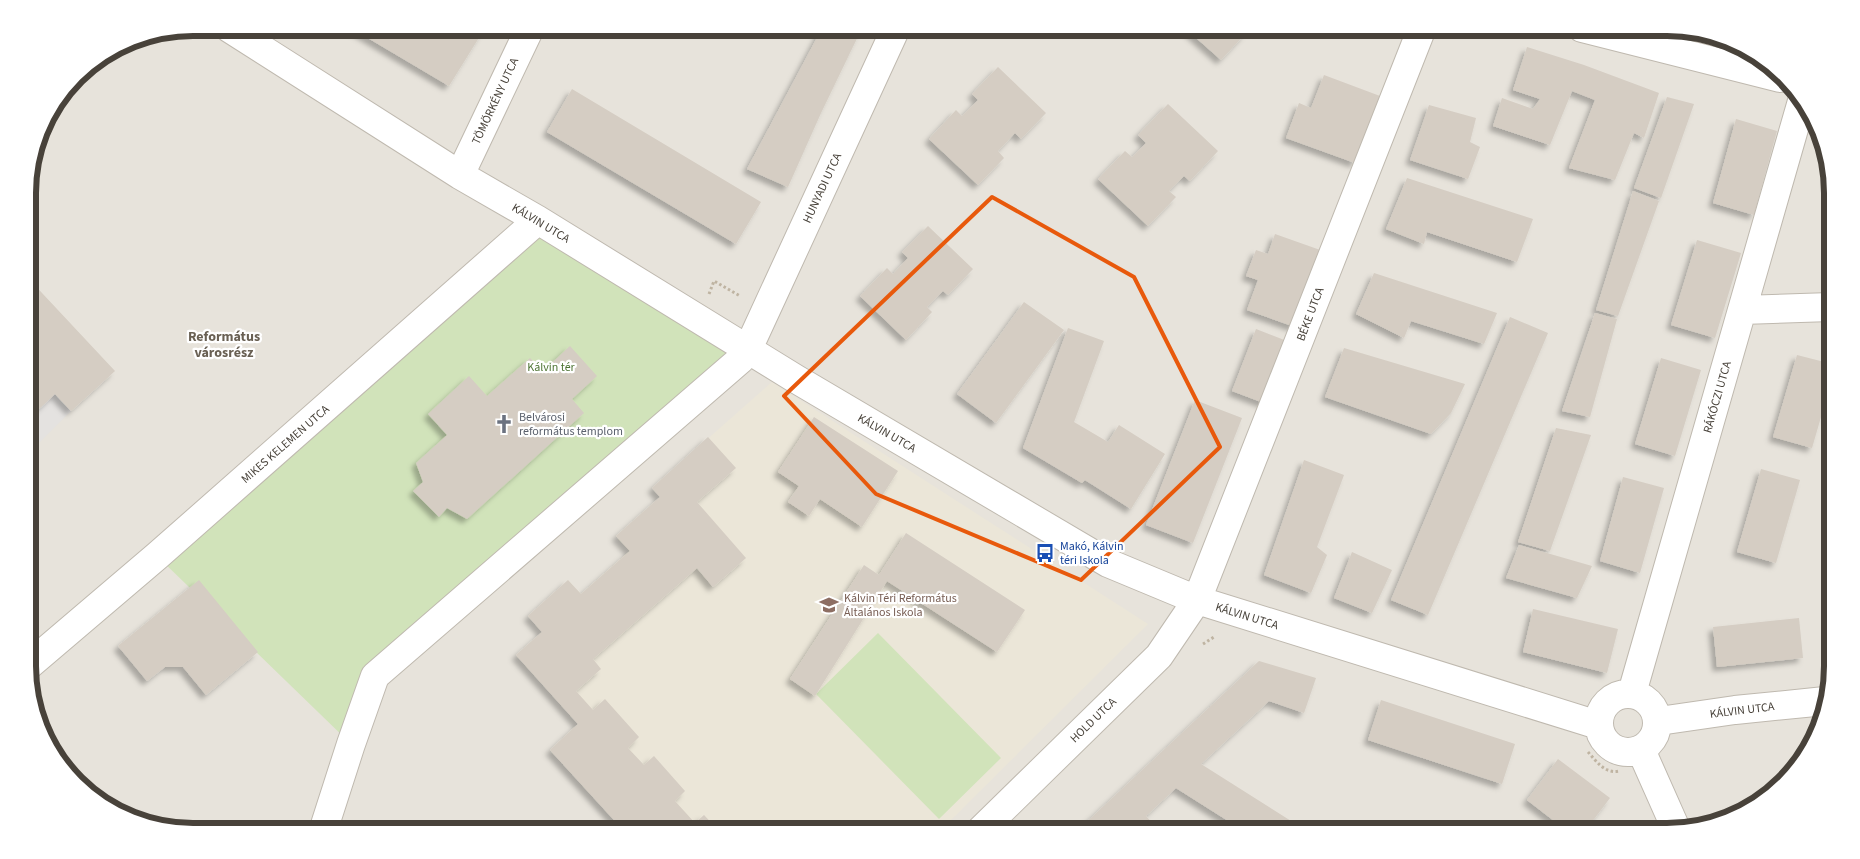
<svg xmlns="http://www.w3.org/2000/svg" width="1860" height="859" viewBox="0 0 1860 859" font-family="'Source Sans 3',sans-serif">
<defs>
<filter id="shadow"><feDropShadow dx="-4.5" dy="4.5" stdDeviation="2.5" flood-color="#0004"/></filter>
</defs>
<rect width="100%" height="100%" fill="#f4f2ec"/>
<path fill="#e7e3db" d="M194,28H1666L1730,40L1798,93L1831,172L1832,666L1820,729L1798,767L1759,803L1677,831H194L130,819L62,767L29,687L28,182L45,120L84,69L130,40Z"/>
<path fill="#ebe6d8" d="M772,382L1148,624L940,831H624L550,750L578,724L516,655L542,632L528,616L568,580L581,594L629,551L616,536L660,497L652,488Z"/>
<path fill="#d1e3ba" d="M538,220L748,349L375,676L351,744L157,556Z
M878,633L1001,758L939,819L816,694Z"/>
<path fill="#e4e2e0" d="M55,394L71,411L28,454V399Z"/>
<path fill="#d5cdc3" filter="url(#shadow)" d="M351,28H485L449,86Z
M808,28H862L821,113L788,187L747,169L820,32Z
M1185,28H1240L1246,33L1221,60Z
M1527,47L1584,65L1659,93L1644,138L1634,133L1615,180L1569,168L1595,100L1572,91L1550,145L1493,126L1502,98L1533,109L1540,99L1513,90Z
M998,67L1046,113L1021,139L1015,133L998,151L1004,158L978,185L929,139L956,110L962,116L978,100L972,94Z
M1324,75L1380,96L1355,163L1286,138L1299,103L1311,108Z
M572,89L761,202L736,244L547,132Z
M1667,97L1694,104L1661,198L1634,188Z
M1168,104L1218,151L1190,181L1184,176L1169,191L1176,197L1148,226L1098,179L1125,151L1132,157L1146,143L1138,135Z
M1429,105L1476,118L1470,142L1480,147L1468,179L1410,160Z
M1736,119L1777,131L1754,215L1713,203Z
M1407,178L1533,219L1517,262L1427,232L1424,244L1386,229Z
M1633,191L1659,201L1618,316L1596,310Z
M928,226L973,269L948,295L943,291L927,307L932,312L906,340L860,296L887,268L893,274L908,258L902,252Z
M1275,234L1323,251L1295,327L1247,310L1258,280L1246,276L1256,250L1268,254Z
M1697,240L1741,253L1715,338L1671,325Z
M1374,273L1497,313L1484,344L1411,321L1404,338L1356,314Z
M28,278L115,371L71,411L55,394L38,410L28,399Z
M1024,302L1064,330L996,423L957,394Z
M1595,313L1617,319L1590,417L1562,411Z
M1510,317L1548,333L1428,615L1391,600Z
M1068,328L1104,341L1074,422L1108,442L1119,425L1165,454L1131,509L1085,480L1082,483L1023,448Z
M1256,329L1292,343L1269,405L1232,391Z
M570,346L597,376L572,399L584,413L467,519L447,508L439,517L413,491L423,482L416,463L447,435L428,414L469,376L487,396L530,358L543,371Z
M1344,348L1465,384L1451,413L1431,434L1325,397Z
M1797,355L1832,364V379L1812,448L1773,437Z
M1661,358L1701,370L1675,456L1635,444Z
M1195,400L1242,418L1193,543L1146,525Z
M814,417L898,471L862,527L820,499L809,516L788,502L799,486L778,472Z
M1556,428L1591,435L1550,551L1518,542Z
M708,437L736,468L697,502L746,558L713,587L697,568L593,659L601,669L576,691L593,710L605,699L639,737L628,748L644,765L654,756L685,791L675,801L695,823L704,815L719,831H624L550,750L578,724L516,655L542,632L528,616L568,580L581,594L630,551L616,536L660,497L652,488Z
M1304,460L1344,475L1317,547L1327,555L1311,593L1264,575Z
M1761,469L1800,480L1776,563L1737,552Z
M1623,477L1664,488L1640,573L1600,561Z
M906,533L1025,610L997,652L887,581L815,696L790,679L864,565L879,575Z
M1519,545L1592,566L1577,598L1506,578Z
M1352,552L1392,570L1372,613L1334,598Z
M199,580L258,652L206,695L183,667H165L147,681L118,646Z
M1533,609L1618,629L1607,673L1523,652Z
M1799,618L1803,658L1717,667L1713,627Z
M1259,661L1316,678L1304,713L1269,701L1201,764L1299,826L1296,831H1244L1176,788L1146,816L1157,828L1154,831H1077Z
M1381,700L1515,744L1502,784L1368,740Z
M1558,759L1610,798L1585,831H1567L1527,800Z"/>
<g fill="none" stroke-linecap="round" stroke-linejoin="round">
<g stroke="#bfb9af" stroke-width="30">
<path id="minor" d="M229,28L460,175L538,220L796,379L1108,563L1197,600L1598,725
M1582,28L1780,78
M460,175L530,28
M1742,310L1831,307
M29,665L157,556L538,220
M1632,693L1802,101
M1599 723a29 29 0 1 1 58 0a29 29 0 1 1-58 0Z
M1659,721L1735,710L1825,701
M1641,750L1677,831
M323,831L351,744L375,676L740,360L748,349L896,28
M980,831L1159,656L1197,600L1422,28"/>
</g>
<path stroke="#bfb4a2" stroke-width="3" stroke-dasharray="2.5 2.5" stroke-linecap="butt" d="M709,294L714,281L740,296
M1203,644L1214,637
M1588,752C1597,762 1605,774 1619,771"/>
<use href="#minor" stroke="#fff" stroke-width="28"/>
</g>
<path fill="none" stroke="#e8590c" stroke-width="4" stroke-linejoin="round" d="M992,197L1134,277L1220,447L1081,580L876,494L784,396Z"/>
<defs>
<g id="church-bare" transform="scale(1.5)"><path d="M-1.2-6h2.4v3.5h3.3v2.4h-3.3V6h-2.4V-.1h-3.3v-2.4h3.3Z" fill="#6b7280" stroke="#fff" stroke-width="2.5" paint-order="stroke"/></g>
<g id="bus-bare" transform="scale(1.5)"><path d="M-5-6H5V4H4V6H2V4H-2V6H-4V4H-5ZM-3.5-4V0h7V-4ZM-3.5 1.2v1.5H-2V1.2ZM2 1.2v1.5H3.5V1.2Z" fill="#1a4fb4" stroke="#fff" stroke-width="2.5" paint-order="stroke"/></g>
<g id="school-bare" transform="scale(1.5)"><path d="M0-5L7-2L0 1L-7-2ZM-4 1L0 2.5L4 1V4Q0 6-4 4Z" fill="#8d6e63" stroke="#fff" stroke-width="2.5" paint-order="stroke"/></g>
</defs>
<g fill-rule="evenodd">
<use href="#church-bare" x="504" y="424"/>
<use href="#bus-bare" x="1045" y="553"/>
<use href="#school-bare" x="829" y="605"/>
</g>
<g text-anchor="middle" stroke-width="4.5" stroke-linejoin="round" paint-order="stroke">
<g font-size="12" fill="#48423a" stroke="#fff">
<text transform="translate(495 101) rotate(-65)" y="4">TÖMÖRKÉNY UTCA</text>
<text transform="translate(822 188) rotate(-65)" y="4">HUNYADI UTCA</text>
<text transform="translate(541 223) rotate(31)" y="4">KÁLVIN UTCA</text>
<text transform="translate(1310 314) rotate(-69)" y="4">BÉKE UTCA</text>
<text transform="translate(1717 397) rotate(-74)" y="4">RÁKÓCZI UTCA</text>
<text transform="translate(887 433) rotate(30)" y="4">KÁLVIN UTCA</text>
<text transform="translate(285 444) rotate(-41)" y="4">MIKES KELEMEN UTCA</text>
<text transform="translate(1247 616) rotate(17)" y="4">KÁLVIN UTCA</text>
<text transform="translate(1742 710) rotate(-7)" y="4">KÁLVIN UTCA</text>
<text transform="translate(1093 720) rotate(-44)" y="4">HOLD UTCA</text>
</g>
<g font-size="12" fill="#4d7434" stroke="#fff">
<text x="551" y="371">Kálvin tér</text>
</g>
<g font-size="12" fill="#5b616d" stroke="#fff" text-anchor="start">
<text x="519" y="421">Belvárosi<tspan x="519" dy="14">református templom</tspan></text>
</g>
<g font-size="12" fill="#164399" stroke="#fff" text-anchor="start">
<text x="1060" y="550">Makó, Kálvin<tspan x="1060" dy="14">téri Iskola</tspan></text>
</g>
<g font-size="12" fill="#785e54" stroke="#fff" text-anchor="start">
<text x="844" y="602">Kálvin Téri Református<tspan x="844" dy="14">Általános Iskola</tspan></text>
</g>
<g font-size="14" font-weight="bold" fill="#696053" stroke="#fff">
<text x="224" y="341">Református<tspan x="224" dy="16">városrész</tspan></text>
</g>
</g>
<path d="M0 0H1860V859H0ZM193 36H1667A157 157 0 0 1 1824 193V666A157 157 0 0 1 1667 823H193A157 157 0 0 1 36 666V193A157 157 0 0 1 193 36Z" fill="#fff" fill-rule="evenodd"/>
<path fill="none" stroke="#48423a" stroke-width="6" d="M193 36H1667A157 157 0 0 1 1824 193V666A157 157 0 0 1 1667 823H193A157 157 0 0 1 36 666V193A157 157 0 0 1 193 36Z"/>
</svg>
